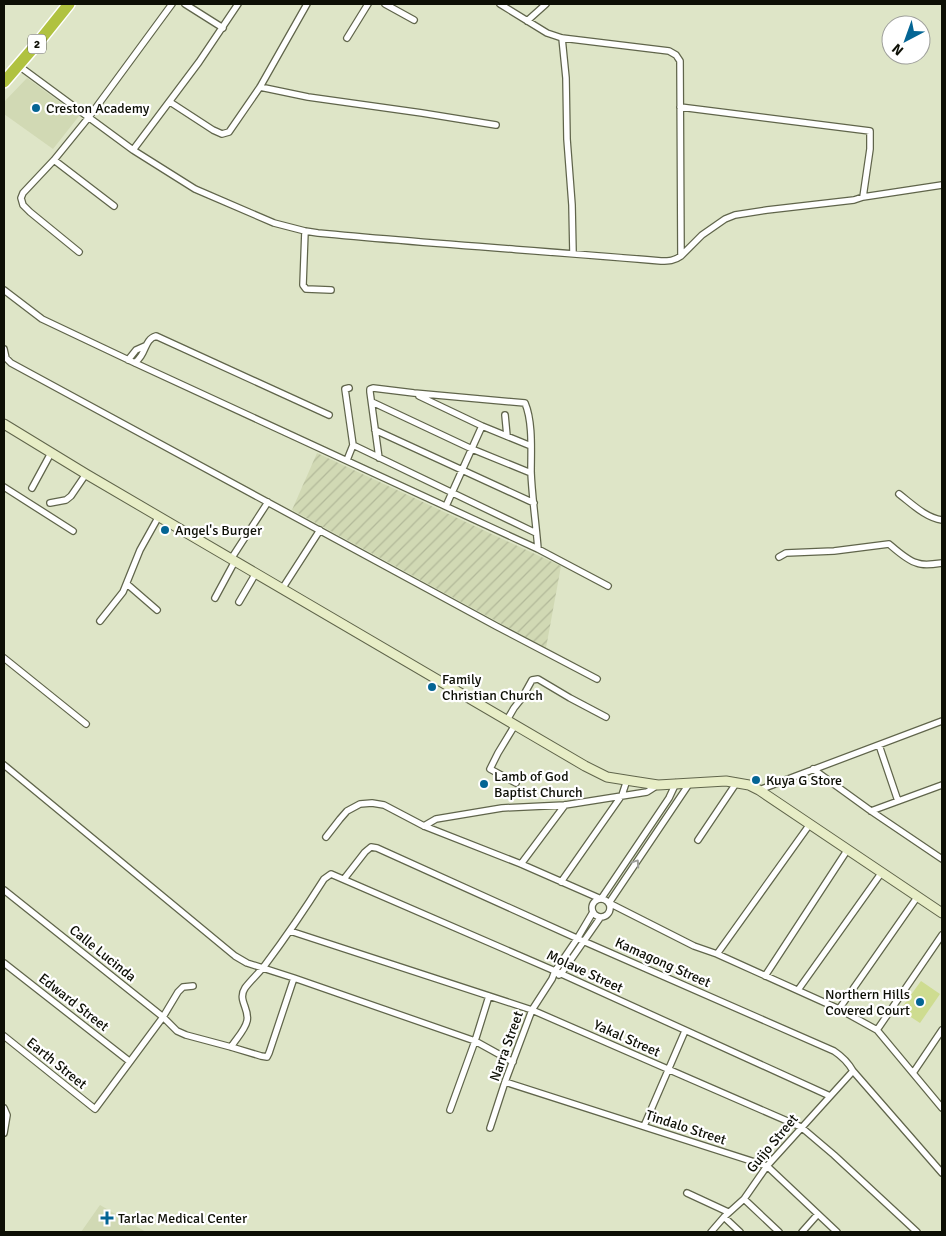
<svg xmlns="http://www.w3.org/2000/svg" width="946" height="1236" viewBox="0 0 946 1236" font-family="Signika,sans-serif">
<defs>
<pattern id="industrial-furrows" width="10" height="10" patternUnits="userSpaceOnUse" patternTransform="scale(1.25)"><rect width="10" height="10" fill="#d1d9b4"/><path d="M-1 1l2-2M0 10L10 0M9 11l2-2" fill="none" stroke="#b2b999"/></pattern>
</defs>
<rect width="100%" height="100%" fill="#dee5c7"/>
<path fill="#d1d9b4" d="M27,78L79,116L53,149L4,114V102Z
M100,1205L146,1232H81Z"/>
<path fill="url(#industrial-furrows)" d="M317,453L561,566L546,648L292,510Z"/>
<path fill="#cedc90" d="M921,981L940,994L920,1023L900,1010Z"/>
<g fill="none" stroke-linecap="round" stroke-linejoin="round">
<g stroke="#60654b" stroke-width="8">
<path id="street" d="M185,4L223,28
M385,4L414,20
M527,21L546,4
M347,38L368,4
M562,38L566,78L567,139L572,205L573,253
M19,66L133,150L195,189L274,223L305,231L318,233C432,244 546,251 661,261C669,261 674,261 681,256L680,61L676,55L669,51L562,38L547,33L500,4
M260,87L308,97L422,113L496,125
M170,102L213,130L222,134L229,132L260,87L307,4
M680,107L870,131V149L863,197L854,200L767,210L735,215L725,219L702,235L681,256
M133,150L199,62L238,4
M54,160L114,206
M863,197L942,185
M305,231L303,285L306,289L331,290
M79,252L30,212L23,205L21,198L23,193L54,160L89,117L172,4
M4,290L42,319L135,363L538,549L608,586
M4,349L6,358L11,363L496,626L597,679
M128,360L136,350L145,346
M135,363C137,361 139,359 141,356C146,349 146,339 156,336L329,415
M419,396L482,426L531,446
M372,402L472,449L531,473
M505,415L507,436
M375,430L534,503
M353,445L536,533
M379,458L370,392V389L373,388L414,393L525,403C533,422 531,451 531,472C532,497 536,523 538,549
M347,460L353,445L345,389L349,388
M4,487L73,531
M32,488L51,453
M899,494C912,504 926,518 942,520
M50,503L66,500L71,496L86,474
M446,506L482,426
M779,557L786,553L834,551L889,544C896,550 908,561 917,563C924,566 935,564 942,563
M231,559L268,502
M127,584L157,610
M282,589L320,530
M215,598L235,561
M239,602L256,573
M100,621L123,592L140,550L159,516
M4,658L86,724
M507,720L514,708L522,698L532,680L538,679L570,698L606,717
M515,725L498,753L490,769L516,783
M879,745L898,801
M4,765L235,956L247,963L294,978L475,1041L513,1062
M813,769L871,811L942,859
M689,784L609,903L694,946L717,954L839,1009L877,1030L942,1108
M759,790L942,721
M871,811L942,785
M424,826L436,819L502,808L565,805L647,792L658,785
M326,837L340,819L347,811L360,804L372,803L384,805L424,826L521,864L601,899L669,798L676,783
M698,840L737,782
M521,864L565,805
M344,879L365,852L371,847L377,848L583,941L834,1051C843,1057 848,1062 853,1071L942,1173
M561,882L622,795L627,780
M4,890L163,1017L177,1031L186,1035L231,1047L261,1056L267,1057L269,1053L294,978
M592 908a9 9 0 1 1 18 0a9 9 0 1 1-18 0Z
M290,931L532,1010L801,1127L834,1155L917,1232
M717,954L810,824
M4,963L129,1061
M559,975L561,974L600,918
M765,976L848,849
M798,990L882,872
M839,1009L918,896
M877,1030L942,935
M4,1036L95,1109L163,1017L178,992L183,987L193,986
M231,1047C236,1039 245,1030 247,1021C250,1009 237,1000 245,988C251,980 259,973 265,965C286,937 305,909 324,879L331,874L555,971L830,1096
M913,1073L942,1030
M505,1082L767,1166L837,1232
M4,1108L7,1115L4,1133
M450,1110L475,1041L489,996
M644,1126L685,1031
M490,1128L505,1082L532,1010L552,979L555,971L577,939L593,912
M687,1193L728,1212
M744,1199L779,1232
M724,1217L740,1232
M711,1232L724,1217L744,1199L767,1166L853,1071
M802,1232L818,1214"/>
</g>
<g stroke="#60654b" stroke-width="11">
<path id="secondary" d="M4,424L86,474L585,766L607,777L632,781L658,785L726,781L749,785L759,790L942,913"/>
</g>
<g stroke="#fff" stroke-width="14">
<path id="highway" d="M4,82L41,39L69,4"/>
</g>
<use href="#street" stroke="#fff" stroke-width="5.5"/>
<use href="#secondary" stroke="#e7edc6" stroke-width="9"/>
<use href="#highway" stroke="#b0c240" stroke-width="11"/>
</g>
<defs><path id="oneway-chevron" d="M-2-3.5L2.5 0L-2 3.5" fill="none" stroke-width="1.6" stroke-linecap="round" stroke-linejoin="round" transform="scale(1.25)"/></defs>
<use stroke="#9e9f9b" href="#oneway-chevron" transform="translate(636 863) rotate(-56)"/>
<g fill="#046594" stroke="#fff" stroke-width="2">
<circle cx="36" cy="108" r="5"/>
<circle cx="165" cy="530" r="5"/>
<circle cx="432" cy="687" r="5"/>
<circle cx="756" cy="780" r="5"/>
<circle cx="484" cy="784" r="5"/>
<circle cx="920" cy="1002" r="5"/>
<path d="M104.5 1210.5h5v5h5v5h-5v5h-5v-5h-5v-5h5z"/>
</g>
<g text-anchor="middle" stroke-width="4.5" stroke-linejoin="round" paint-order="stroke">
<rect fill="#fff" stroke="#565750" stroke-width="1" x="28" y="34.5" width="18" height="19" rx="4"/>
<g font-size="12" font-weight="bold" fill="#0d0f05">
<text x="37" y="48">2</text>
</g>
<g font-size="14" fill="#0d0f05" stroke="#fff" text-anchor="start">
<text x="46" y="113">Creston Academy</text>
<text x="175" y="535">Angel's Burger</text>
<text x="442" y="684">Family<tspan x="442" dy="16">Christian Church</tspan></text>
<text x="494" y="781">Lamb of God<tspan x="494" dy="16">Baptist Church</tspan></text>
<text x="766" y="785">Kuya G Store</text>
<text x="910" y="999" text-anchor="end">Northern Hills<tspan x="910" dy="16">Covered Court</tspan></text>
<text x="118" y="1223">Tarlac Medical Center</text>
</g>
<g font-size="14" fill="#0d0f05" stroke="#fff">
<text transform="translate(103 953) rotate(39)" y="5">Calle Lucinda</text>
<text transform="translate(663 962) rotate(24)" y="5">Kamagong Street</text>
<text transform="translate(585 971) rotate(25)" y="5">Molave Street</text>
<text transform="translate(74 1002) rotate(38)" y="5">Edward Street</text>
<text transform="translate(627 1038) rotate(24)" y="5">Yakal Street</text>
<text transform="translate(506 1046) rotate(-70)" y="5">Narra Street</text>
<text transform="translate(57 1063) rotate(39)" y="5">Earth Street</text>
<text transform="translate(686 1127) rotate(18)" y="5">Tindalo Street</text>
<text transform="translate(772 1143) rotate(-50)" y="5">Guijo Street</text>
</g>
</g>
<rect width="946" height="1236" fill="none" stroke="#0d0f05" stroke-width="10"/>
<g transform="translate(906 40) rotate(221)"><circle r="24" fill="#ffffff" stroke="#9e9f9b"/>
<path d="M0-4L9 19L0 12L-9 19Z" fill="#046594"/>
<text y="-8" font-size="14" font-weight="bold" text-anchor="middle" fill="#0d0f05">N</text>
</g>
</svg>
